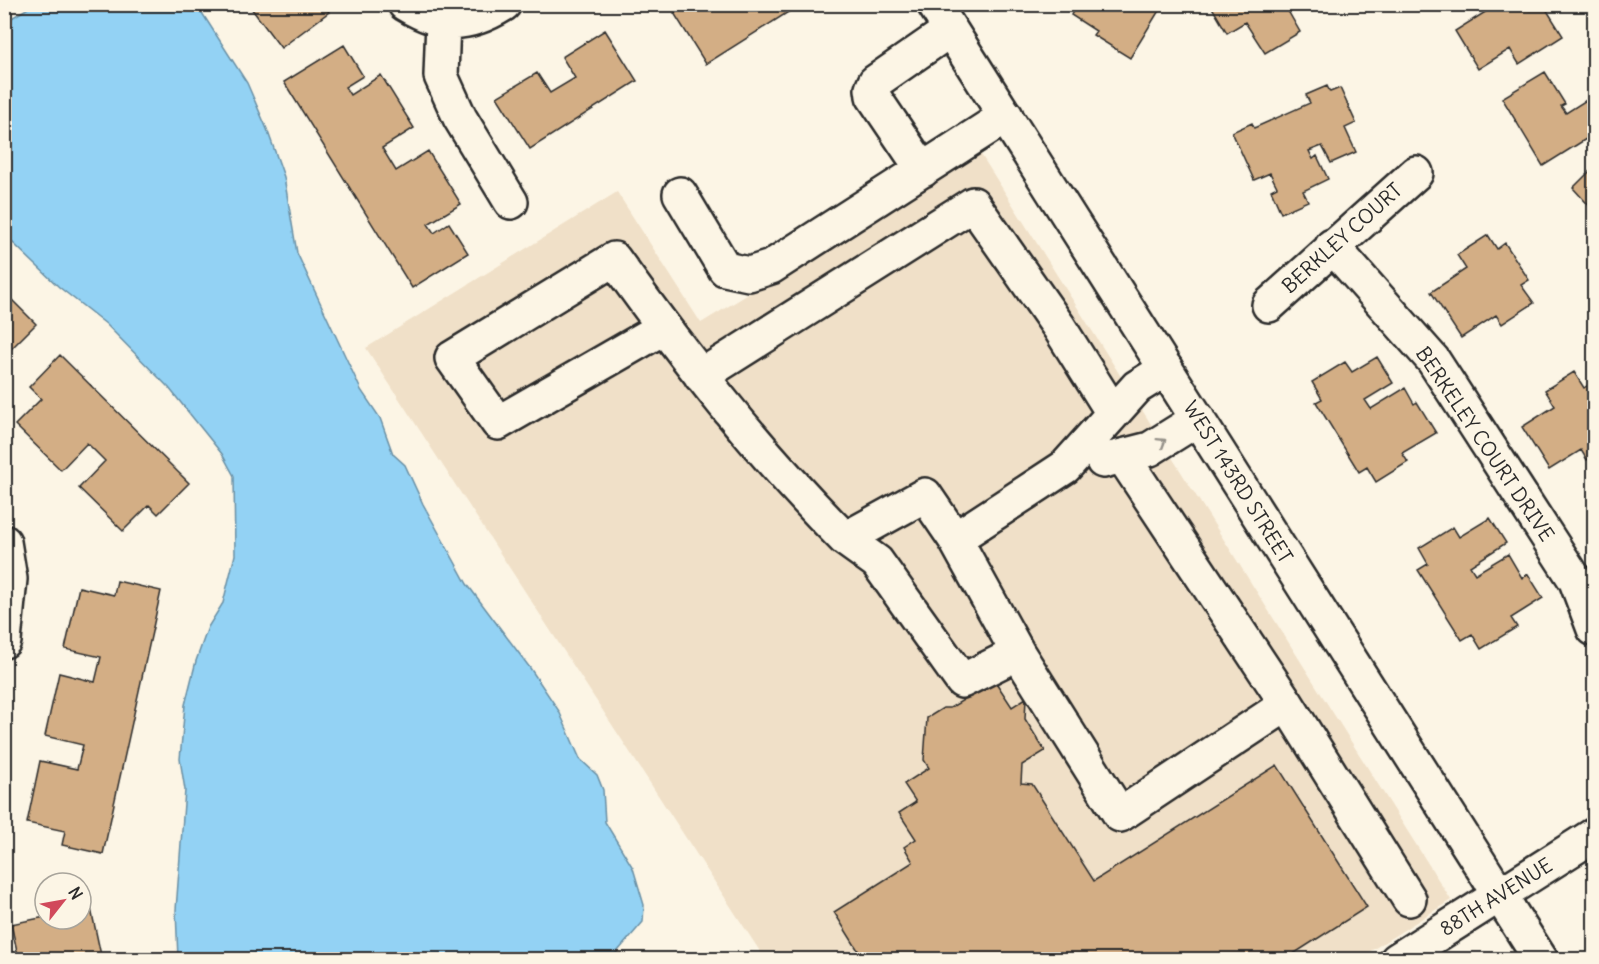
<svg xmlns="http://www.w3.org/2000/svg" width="1599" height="964" viewBox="0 0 1599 964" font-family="Delius,sans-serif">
<rect width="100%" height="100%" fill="#fcf5e5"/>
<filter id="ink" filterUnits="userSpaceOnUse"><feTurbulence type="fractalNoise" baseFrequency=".0167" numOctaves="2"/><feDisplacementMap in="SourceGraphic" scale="12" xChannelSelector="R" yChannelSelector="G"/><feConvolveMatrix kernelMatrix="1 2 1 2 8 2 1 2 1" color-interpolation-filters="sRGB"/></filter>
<g filter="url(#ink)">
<path fill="#f0e0c8" d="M980,153L1451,900L1358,959H765L366,348L617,192L701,323Z"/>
<path fill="#93d2f4" stroke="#698fa4" stroke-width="1.5" d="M33,5H197L247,83L267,129L284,177L297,253L361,390L380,418L393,454L405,465L423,504L467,584L530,668L559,711L580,759L597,775L603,790L605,822L633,868L644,905L643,922L611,959H178L176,910L185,790L180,759L185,705L196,661L208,627L223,603L235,555L234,476L222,454L169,388L106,324L59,287L12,242L5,229V22Z"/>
<path fill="#d3ae85" stroke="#2b2b2b" stroke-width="1.5" d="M248,4H324L329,12L281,48Z
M687,4H724L727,9L733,4H801L706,64L674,13Z
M1077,4L1126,5L1163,4L1130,58L1093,35L1096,31L1071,15Z
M1210,4H1284L1300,32L1265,53L1245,22L1227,33Z
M1498,4H1526L1530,10L1543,4L1563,36L1519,64L1510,49L1478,69L1455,31Z
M605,30L637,81L530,149L497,97L537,73L550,93L575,78L562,57Z
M344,45L363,76L345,87L350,95L381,75L414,128L382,148L396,171L428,151L461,204L428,224L434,233L449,223L468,253L412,288L284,82Z
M1545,72L1565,104L1561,106L1566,113L1594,95V134L1543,166L1502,98Z
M1327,86L1330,92L1340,88L1356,123L1345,128L1356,152L1331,163L1322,146L1309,151L1313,159L1317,156L1328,179L1303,191L1308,201L1281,213L1271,190L1277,187L1270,173L1254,180L1232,132L1252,123L1254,128L1310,103L1306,95Z
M1594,167V211L1573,188Z
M1488,235L1497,249L1505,243L1529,280L1521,285L1534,303L1502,324L1496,315L1461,338L1431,292L1466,269L1457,255Z
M4,292L36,324L4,356Z
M60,355L189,483L158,514L149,505L123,531L79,488L105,461L87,443L61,470L15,425L41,399L29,387Z
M1377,357L1393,383L1365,400L1371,409L1405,388L1414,404L1417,402L1436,433L1402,453L1408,462L1376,482L1367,467L1359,472L1316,402L1322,399L1312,382L1345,362L1352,372Z
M1574,372L1584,388L1594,381V455L1587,460L1581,450L1549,470L1522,427L1555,406L1545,390Z
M1490,518L1506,543L1470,566L1475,574L1508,554L1522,578L1528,574L1543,598L1511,618L1517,627L1481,649L1472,634L1462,640L1418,570L1428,564L1419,548L1453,527L1459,537Z
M117,581L161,591L103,854L62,845L65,831L27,823L40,761L77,769L83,745L45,736L59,673L95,682L101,657L65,649L79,587L114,595Z
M995,681L1012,707L1026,698L1025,719L1045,751L1022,765L1021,783L1032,784L1094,881L1277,765L1367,907L1284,960H864L834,912L913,862L904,847L916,839L899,813L916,802L904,784L929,768L924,760L927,718L943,708H950Z
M87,890L102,960H19L11,924L45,917L81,919V891Z
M738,954L742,960H730Z"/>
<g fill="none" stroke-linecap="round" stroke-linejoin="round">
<g stroke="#2b2b2b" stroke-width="38">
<path id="minor" d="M405,4C443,27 467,27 504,4
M443,20L441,76L460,118L511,202
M923,170L873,96L872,89L875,82L950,30
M680,194L725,269L749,274L771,267L1006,116
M1332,246L1433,360L1576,581L1594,629
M1269,305L1416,173
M663,328L498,423L452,358L614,259C685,358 759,453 845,539L925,495L955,539L1065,467L1137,387L1166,369
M701,376L973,204L1059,327L1113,413
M1123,457L1287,704
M1103,461L1150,449L1198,419
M845,539L877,562L962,681L1018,653L1120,815L1287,704L1409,899
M955,539L1018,653
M4,542L10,579L4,641
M1397,960L1594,835"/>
</g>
<g stroke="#2b2b2b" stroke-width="38">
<path id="major" d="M934,4L1541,960"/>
</g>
<use href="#minor" stroke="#fcf5e5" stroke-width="33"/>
<use href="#major" stroke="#fcf5e5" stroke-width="33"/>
</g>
<defs><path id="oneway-chevron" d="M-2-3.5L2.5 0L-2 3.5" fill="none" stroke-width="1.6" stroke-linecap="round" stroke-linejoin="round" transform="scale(1.5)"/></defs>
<use stroke="#949088" href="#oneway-chevron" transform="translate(1162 442) rotate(-32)"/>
</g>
<g text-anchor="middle" stroke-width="4.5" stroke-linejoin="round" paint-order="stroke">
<g font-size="20" fill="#2b2b2b" stroke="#fcf5e5">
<text transform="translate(1342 238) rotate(-42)" y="7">BERKLEY COURT</text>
<text transform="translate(1485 444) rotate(56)" y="7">BERKELEY COURT DRIVE</text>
<text transform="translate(1238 482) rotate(58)" y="7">WEST 143RD STREET</text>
<text transform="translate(1496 897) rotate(-32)" y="7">88TH AVENUE</text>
</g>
</g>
<rect width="1599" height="964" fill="none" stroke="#fcf5e5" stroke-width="24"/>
<rect x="12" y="12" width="1575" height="940" fill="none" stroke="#2b2b2b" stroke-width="2" filter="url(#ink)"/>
<g transform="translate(63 901) rotate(59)"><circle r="28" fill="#fcf5e5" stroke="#a8a49b" stroke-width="1.5"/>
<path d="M0-4.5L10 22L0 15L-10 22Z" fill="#d1495b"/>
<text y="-9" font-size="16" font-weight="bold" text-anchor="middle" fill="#2b2b2b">N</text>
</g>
</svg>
